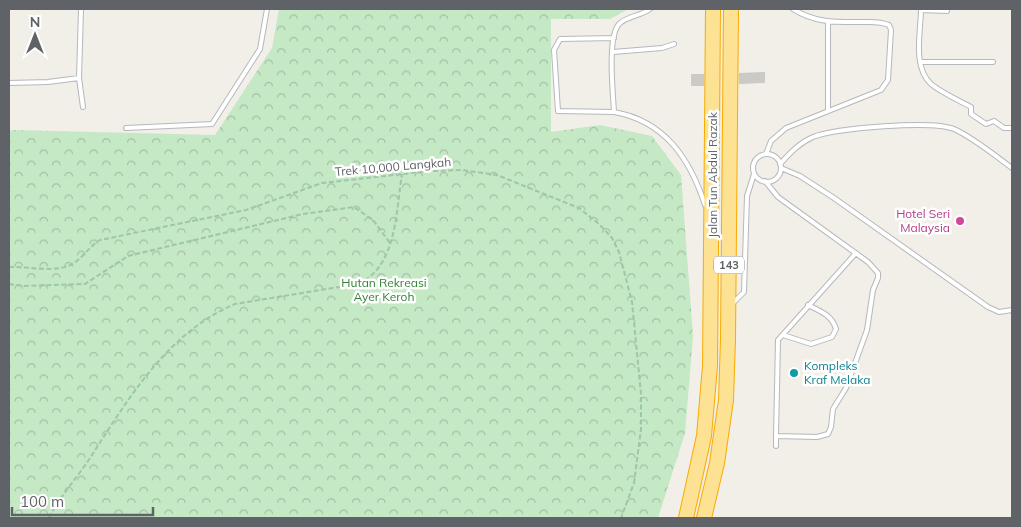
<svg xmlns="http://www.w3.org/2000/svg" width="1021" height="527" viewBox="0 0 1021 527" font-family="Mulish,sans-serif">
<defs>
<pattern id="forest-crowns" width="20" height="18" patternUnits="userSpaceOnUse" patternTransform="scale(1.25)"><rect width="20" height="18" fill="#c5e8c5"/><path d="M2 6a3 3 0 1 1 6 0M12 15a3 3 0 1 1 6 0" fill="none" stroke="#a3c0a4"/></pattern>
</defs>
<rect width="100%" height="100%" fill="#f1efe8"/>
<path fill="url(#forest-crowns)" d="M279,9H628L610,19H551V132L600,125L652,136L681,175L693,336L685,433L658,518H9V132L12,130L215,135L272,48Z"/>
<path fill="#cccac5" d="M765,72V83L739,84V73Z
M691,74H704V86H691Z"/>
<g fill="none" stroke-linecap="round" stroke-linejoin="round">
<g stroke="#b5b8bc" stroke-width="6">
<path id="lane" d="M81,9L79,78L83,107
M650,9C641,16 627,16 619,24C607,37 613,93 614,112C665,121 690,159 705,205
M921,9C921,32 912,66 931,84C942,93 958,100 971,107V114L986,124L994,121L1004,128H1012
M921,10L947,11
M828,22V110
M614,38L560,39L554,50L558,111L614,112
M613,52L662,48L674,44
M920,62H993
M9,83L48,82L79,78
M126,128L212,124L260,49L267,9
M766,154L771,141L786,128L881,90L888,80L891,30L889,25C880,21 871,22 861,22C836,22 815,23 793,9
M753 168a14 14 0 1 1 28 0a14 14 0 1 1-28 0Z
M780,164C790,153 799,143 813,137C836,128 932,120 954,129C974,138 994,155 1012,168
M781,168L800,176L834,198L988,307L999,312L1012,310
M765,181L778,197L868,262L878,273V278L873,290L867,330L846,388L833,409L831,427L828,434L817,437L776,436V446
M733,303L744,292L747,196L754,174
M783,335L811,344L832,337L836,329C832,315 820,311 808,305
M776,436L778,340L856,253"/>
</g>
<g stroke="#f9ab00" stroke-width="16">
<path id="highway" d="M686,518L704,436L710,366L713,9
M704,518L717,463L726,400L728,339L731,9"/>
</g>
<path stroke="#9cc7a9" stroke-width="2" stroke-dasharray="5 2.5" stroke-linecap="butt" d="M9,267C28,266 58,274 74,263C84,256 90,246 100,240L246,210L322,183L430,171L462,170L497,175L579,208L600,225L612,238L619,252L632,302L641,394V429L634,483L621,518
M9,284L24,286L85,284L128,256L303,214L354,207L373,220L390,243
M49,518C60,496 77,478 90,458C128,399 168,332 235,304L357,284C397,269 396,210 402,174"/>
<use href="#lane" stroke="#fff" stroke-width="4"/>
<use href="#highway" stroke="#fde293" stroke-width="14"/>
</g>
<circle fill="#d1479c" stroke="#fff" stroke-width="2" cx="960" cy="221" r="5"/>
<circle fill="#0f9aa8" stroke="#fff" stroke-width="2" cx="794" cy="373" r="5"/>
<g text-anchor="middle" stroke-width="5" stroke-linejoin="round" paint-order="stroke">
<rect fill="#fff" stroke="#8f9295" stroke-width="1" x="714" y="256.5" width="30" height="17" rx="4"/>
<g font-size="11" font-weight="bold" fill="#5f6368">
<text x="729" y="269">143</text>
</g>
<g font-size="12" fill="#5f6368" stroke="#fff">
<text transform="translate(393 167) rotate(-5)" y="4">Trek 10,000 Langkah</text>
<text transform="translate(713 175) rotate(-90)" y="4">Jalan Tun Abdul Razak</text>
</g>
<g font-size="12" fill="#b23c85" stroke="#fff" text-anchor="end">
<text x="950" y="218">Hotel Seri<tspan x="950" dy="14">Malaysia</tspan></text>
</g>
<g font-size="12" fill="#348238" stroke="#fff">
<text x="384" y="287">Hutan Rekreasi<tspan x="384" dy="14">Ayer Keroh</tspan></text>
</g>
<g font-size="12" fill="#0d838f" stroke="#fff" text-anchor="start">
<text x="804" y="370">Kompleks<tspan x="804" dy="14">Kraf Melaka</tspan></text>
</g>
</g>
<rect width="1021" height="527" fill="none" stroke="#5f6368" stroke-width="20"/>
<g transform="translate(35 35)" stroke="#ffffff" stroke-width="4" paint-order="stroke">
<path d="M0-4L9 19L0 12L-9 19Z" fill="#5f6368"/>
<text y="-8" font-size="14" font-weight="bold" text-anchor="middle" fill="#5f6368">N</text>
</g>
<path d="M12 507v8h141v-8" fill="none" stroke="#5f6368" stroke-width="2.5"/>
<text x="20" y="507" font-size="15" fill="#5f6368" stroke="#ffffff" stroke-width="4" paint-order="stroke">100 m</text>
</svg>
